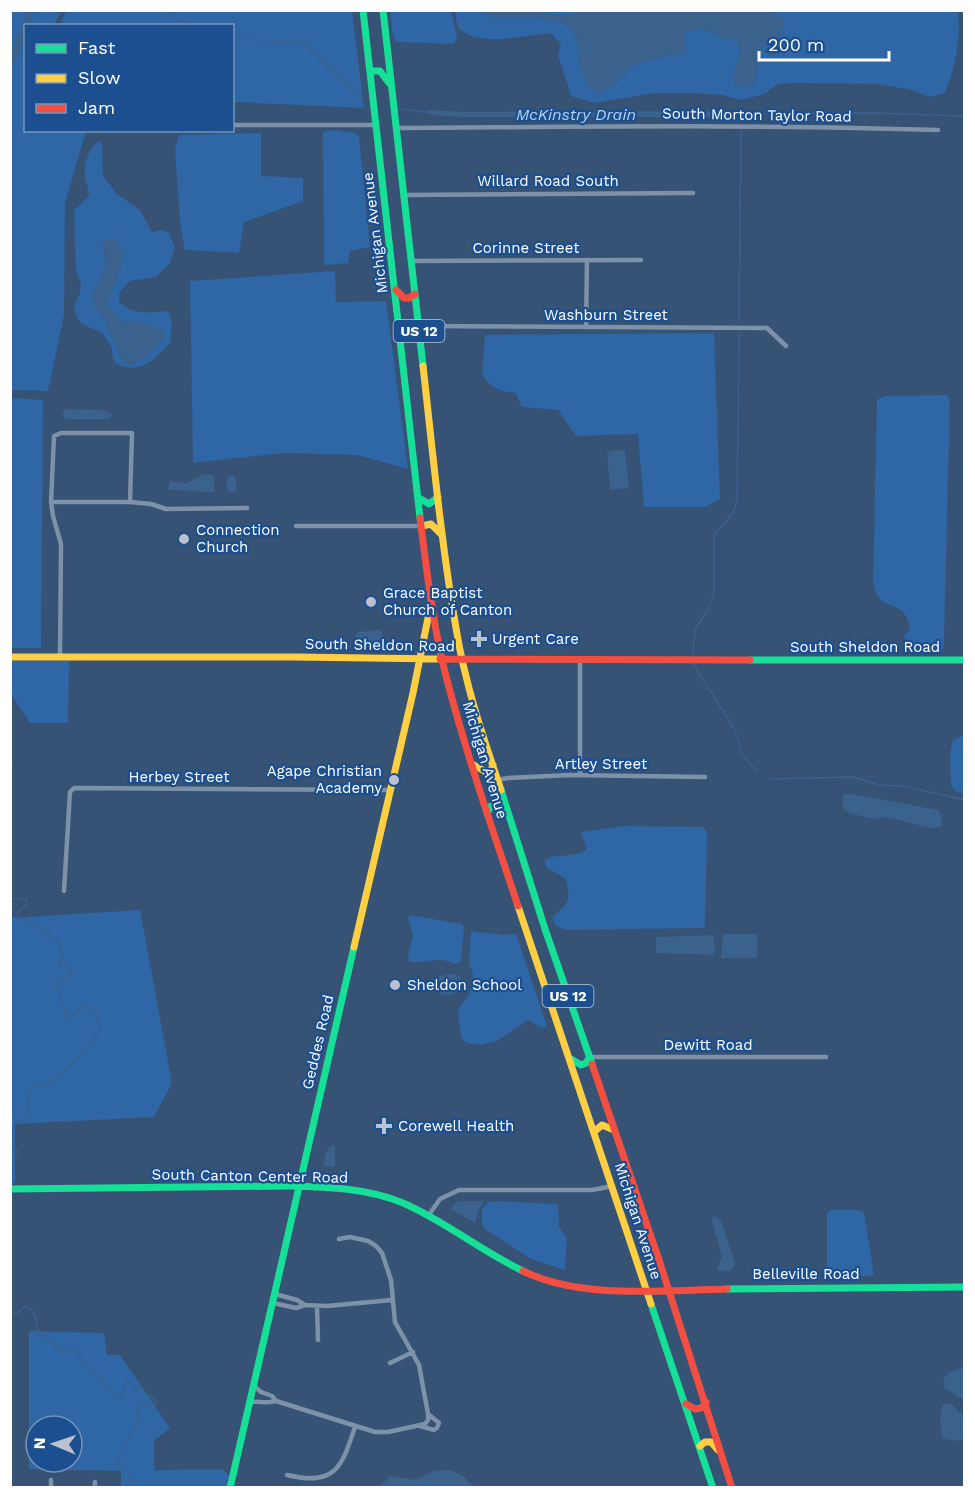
<svg xmlns="http://www.w3.org/2000/svg" width="975" height="1498" viewBox="0 0 975 1498" font-family="'Work Sans',sans-serif">
<rect width="100%" height="100%" fill="#365274"/>
<path fill="#2f66a5" fill-rule="evenodd" d="M11,11H61L54,25L26,26V130L86,131L65,203L64,315L48,391L11,390Z
M66,11H352L364,108L233,102L232,26L60,25Z
M390,11H451L457,37L455,42L452,44L396,42L393,35Z
M455,11H483L494,18H539L566,24L576,35L581,68L611,88L632,66L657,58L685,53L686,32L701,28L726,39L736,37L741,53L734,72L763,46L773,44L779,37L776,16L772,11H958C961,39 956,66 945,93L929,97L912,90L879,84L793,83L777,84L765,94L741,100L722,95L691,93H655L594,103L571,96L558,55L561,44L551,33C526,35 500,43 475,37C469,36 463,31 458,28Z
M540,11H588C572,15 555,19 540,11Z
M333,130L355,133L359,137L370,247L350,251L348,263L324,265L323,132Z
M261,133V176L303,178V201L244,222L239,253L185,250L180,223L175,148L179,135Z
M99,141L102,144L103,176L117,194L140,210L152,232L162,230L169,233L175,248L170,263L156,277L130,281L119,293V302C133,315 150,313 168,311L172,320L170,343C154,360 138,377 114,362L111,346L102,333L82,324L76,316L74,306L80,293L81,283L76,272L74,210L89,196C89,188 86,184 85,177C83,165 89,147 99,141ZM103,241L119,270L106,304L121,321L142,323L149,355L131,364L121,358L116,344L107,329L106,319L92,297L106,266Z
M335,271L336,302L386,301L408,469L358,455L284,453L193,463L190,281Z
M714,333L720,499L705,507H644L638,434L576,436L558,410L522,407L516,393C500,391 492,389 482,375L485,335Z
M947,395L950,401L944,640L943,649L937,653L913,652L906,647L904,636L910,628C903,593 881,619 873,582L877,400L884,396Z
M11,398L43,400L41,648H11Z
M10,661H69L68,723H30L11,694Z
M962,736H964V793L957,792L951,786C951,771 948,755 953,740Z
M623,826L703,827L707,832L705,926L702,928L565,930L555,925L552,917C569,902 571,902 566,879L546,867L545,860C559,852 575,859 587,849L581,832Z
M140,910L172,1083L154,1117L15,1124V1183H11V918Z
M411,915L461,924L464,927L461,961L456,964C434,954 427,966 409,961L408,955L413,936L408,917Z
M471,931L503,935L516,934L547,1027H540L528,1020L497,1041L480,1045L467,1043L463,1040L460,1031L458,1009C469,997 479,980 469,965Z
M493,1201L558,1204L559,1227L567,1238L565,1270L531,1259L485,1229L482,1223V1209L488,1202Z
M831,1210H857L864,1213L874,1276H827V1213Z
M29,1331L104,1333L107,1355H120L170,1428L154,1441V1470L222,1469L229,1475L226,1487H121V1471L29,1469ZM36,1426H72V1462H36Z"/>
<path fill="#3b618d" d="M588,10L772,11L776,16L783,18L785,24C779,38 778,42 763,46L755,83L740,88L734,83V72L741,53L736,38L726,39L701,28L686,32L685,53L657,58L632,66L611,88L596,94L586,83L581,68L576,35L566,24L539,18H494L483,11H540C555,19 572,15 588,10Z
M26,11H34L29,25L26,26L24,43L11,69C10,60 12,47 16,39C21,30 26,21 26,11Z
M428,110L464,112L723,111L741,114L716,117H462L433,115L424,112Z
M115,238C117,242 121,247 122,251C125,268 111,288 106,304L121,321L142,323L162,329L165,336C154,349 143,364 124,364L116,344L107,329L105,319L94,307L92,297L106,266L103,241Z
M65,409L103,410L113,414L108,419H66L62,414Z
M625,450L629,488L611,490L610,489L607,453L609,451Z
M209,474L214,476V491L210,492L170,490L168,488L170,480L186,484L202,475Z
M232,475L235,476L237,487L235,493L229,492C226,486 226,482 229,476Z
M380,630L382,632V641L378,643L357,642L355,635L358,632Z
M845,794H852L938,810L942,818L941,827L930,828L886,817L874,819L849,813L843,808V796Z
M723,934H757V958H721Z
M714,935L715,955L656,953V937Z
M450,974L458,975L461,978V988L451,995L441,994L437,977Z
M333,1145L335,1147V1167L323,1166C325,1157 324,1150 333,1145Z
M459,1201H484L478,1212L475,1223L451,1209L453,1205Z
M716,1216L722,1223L735,1264L732,1270C727,1271 721,1272 717,1269L722,1256L712,1222V1217Z
M964,1367V1400L945,1388L943,1378L950,1372Z
M943,1403L951,1404L964,1416V1438C958,1443 950,1440 942,1438L940,1418Z
M451,1470L463,1476L475,1487H380L390,1476L416,1480L432,1471Z"/>
<g fill="none" stroke-linecap="round" stroke-linejoin="round">
<path stroke="#3b618d" stroke-width="1.5" d="M168,10C176,24 187,23 201,26
M232,33L247,39L281,43L302,40L306,46L340,77L363,101
M403,109L424,112
M741,114L873,113L964,116
M741,122V115
M739,320L741,130
M693,655L695,629L707,611L714,594V535L733,513L737,501L739,333
M693,664L732,725L738,739L741,753L756,771
M10,757L13,760L10,773
M768,779L853,777L879,785L903,786L964,800
M10,898L27,900L26,905L17,913L18,917C31,923 65,937 62,955C62,959 60,962 60,965L71,968L72,972L66,978L59,979L56,984C60,995 66,1006 65,1017H72L81,1007H89L96,1012L101,1027C95,1040 60,1080 46,1084C41,1086 37,1084 32,1086L27,1106L29,1119L18,1122L14,1116L10,1115
M10,1145L15,1148L19,1155L17,1159H10
M10,1313L16,1314L25,1307C40,1311 34,1324 39,1335L52,1342L61,1353L76,1350L89,1371L100,1376L113,1396H122L127,1381L155,1399L156,1404L154,1409L140,1405L136,1427L117,1461C120,1473 133,1470 136,1488"/>
<path stroke="#7d92a8" stroke-width="4.5" d="M232,125H376
M396,128C577,127 757,124 938,130
M403,195L693,193
M410,261L641,260
M419,326L767,328L786,346
M586,327L587,260
M51,502H130
M296,526H422
M60,657L61,544L53,516L51,502L54,436L61,433H132L130,502L151,504L166,509L247,508
M580,659V775
M497,780L508,778L570,775L705,777
M64,891L70,792L74,788L391,790
M590,1057H826
M428,1216L440,1199L459,1190H592L613,1186
M339,1239L350,1237L368,1241L376,1246L382,1253L391,1280L395,1322L419,1365L428,1414L439,1423L437,1428L434,1430L420,1426
M273,1303L296,1308L305,1305L297,1300L275,1294
M305,1305L327,1306L392,1300
M317,1306L318,1340
M390,1363L413,1352
M276,1401L375,1432H388L425,1424L428,1420V1414
M250,1402C259,1401 268,1404 276,1401L272,1396L261,1392L254,1386
M287,1475C336,1487 342,1466 355,1427
M51,1480V1488
M95,1488V1482"/>
<path stroke="#16e098" stroke-width="7" d="M363,10L420,518
M383,10L423,366
M370,71H380L389,83
M419,498L429,504L438,497
M750,660H964
M501,790L545,929L592,1064
M487,813L491,806L497,805L507,814
M571,1059L581,1065L586,1063L590,1057
M10,1189L289,1186C327,1187 367,1188 403,1203C445,1221 481,1251 523,1271
M727,1289L964,1287
M651,1304L713,1488
M230,1488L354,947"/>
<path stroke="#ffcf43" stroke-width="7" d="M423,366C433,454 441,542 456,628C465,684 483,737 501,790
M422,526L431,524L441,534
M10,657H295L440,659
M472,764L486,772L491,770L493,765
M518,906L651,1304
M354,947L413,693L431,603
M595,1131L602,1125L614,1130
M700,1446L705,1442H711L718,1450"/>
<path stroke="#f24e42" stroke-width="7" d="M396,290L404,298H409L415,294
M420,518C427,572 433,627 447,680C467,756 493,831 518,906
M440,659L750,660
M592,1064L659,1260L732,1488
M523,1271C583,1300 662,1290 727,1289
M686,1404L695,1409L701,1408L706,1402"/>
</g>
<g fill="#b9c2ce" stroke="#1b4f8f" stroke-width="2">
<circle cx="184" cy="539" r="6"/>
<circle cx="371" cy="602" r="6"/>
<path d="M476 630h6v6h6v6h-6v6h-6v-6h-6v-6h6z"/>
<circle cx="394" cy="780" r="6"/>
<circle cx="395" cy="985" r="6"/>
<path d="M381 1117h6v6h6v6h-6v6h-6v-6h-6v-6h6z"/>
</g>
<g text-anchor="middle" stroke-width="4.5" stroke-linejoin="round" paint-order="stroke">
<g fill="#1b4f8f" stroke="#bbcadd" stroke-width="1.5">
<rect x="393.5" y="320" width="51" height="22" rx="4.5"/>
<rect x="542.5" y="985" width="51" height="22" rx="4.5"/>
</g>
<g font-size="14" font-weight="bold" fill="#fff">
<text x="419" y="336">US 12</text>
<text x="568" y="1001">US 12</text>
</g>
<g font-size="15" fill="#fff" stroke="#1b4f8f">
<text transform="translate(757 115) rotate(1)" y="5">South Morton Taylor Road</text>
<text x="548" y="186">Willard Road South</text>
<text transform="translate(375 233) rotate(-97)" y="5">Michigan Avenue</text>
<text x="526" y="253">Corinne Street</text>
<text x="606" y="320">Washburn Street</text>
<text transform="translate(380 645) rotate(1)" y="5">South Sheldon Road</text>
<text x="865" y="652">South Sheldon Road</text>
<text transform="translate(485 760) rotate(73)" y="5">Michigan Avenue</text>
<text x="601" y="769">Artley Street</text>
<text x="179" y="782">Herbey Street</text>
<text transform="translate(318 1042) rotate(-77)" y="5">Geddes Road</text>
<text x="708" y="1050">Dewitt Road</text>
<text transform="translate(250 1176) rotate(1)" y="5">South Canton Center Road</text>
<text transform="translate(638 1221) rotate(72)" y="5">Michigan Avenue</text>
<text x="806" y="1279">Belleville Road</text>
</g>
<g font-size="15" fill="#fff" stroke="#1b4f8f" text-anchor="start">
<text x="196" y="535">Connection<tspan x="196" dy="17">Church</tspan></text>
<text x="383" y="598">Grace Baptist<tspan x="383" dy="17">Church of Canton</tspan></text>
<text x="492" y="644">Urgent Care</text>
<text x="382" y="776" text-anchor="end">Agape Christian<tspan x="382" dy="17">Academy</tspan></text>
<text x="407" y="990">Sheldon School</text>
<text x="398" y="1131">Corewell Health</text>
</g>
<g font-size="16" font-style="italic" fill="#b5d3f5" stroke="#1b4f8f">
<text x="576" y="120">McKinstry Drain</text>
</g>
</g>
<rect width="975" height="1498" fill="none" stroke="#ffffff" stroke-width="24"/>
<rect x="24" y="24" width="210" height="108" fill="#1b4f8f" stroke="#7695bc" stroke-width="1.5"/>
<rect x="36" y="44" width="30" height="9" fill="#16e098" stroke="#7695bc" stroke-width="1.5"/>
<text x="78" y="54" font-size="18" fill="#ffffff">Fast</text>
<rect x="36" y="74" width="30" height="9" fill="#ffcf43" stroke="#7695bc" stroke-width="1.5"/>
<text x="78" y="84" font-size="18" fill="#ffffff">Slow</text>
<rect x="36" y="104" width="30" height="9" fill="#f24e42" stroke="#7695bc" stroke-width="1.5"/>
<text x="78" y="114" font-size="18" fill="#ffffff">Jam</text>
<g transform="translate(54 1444) rotate(272)"><circle r="28" fill="#1b4f8f" stroke="#7695bc" stroke-width="1.5"/>
<path d="M0-4.5L10 22L0 15L-10 22Z" fill="#b9c2ce"/>
<text y="-9" font-size="16" font-weight="bold" text-anchor="middle" fill="#ffffff">N</text>
</g>
<path d="M759 51v9h130v-9" fill="none" stroke="#ffffff" stroke-width="3"/>
<text x="768" y="51" font-size="18" fill="#ffffff" stroke="#1b4f8f" stroke-width="4.5" paint-order="stroke">200 m</text>
</svg>
